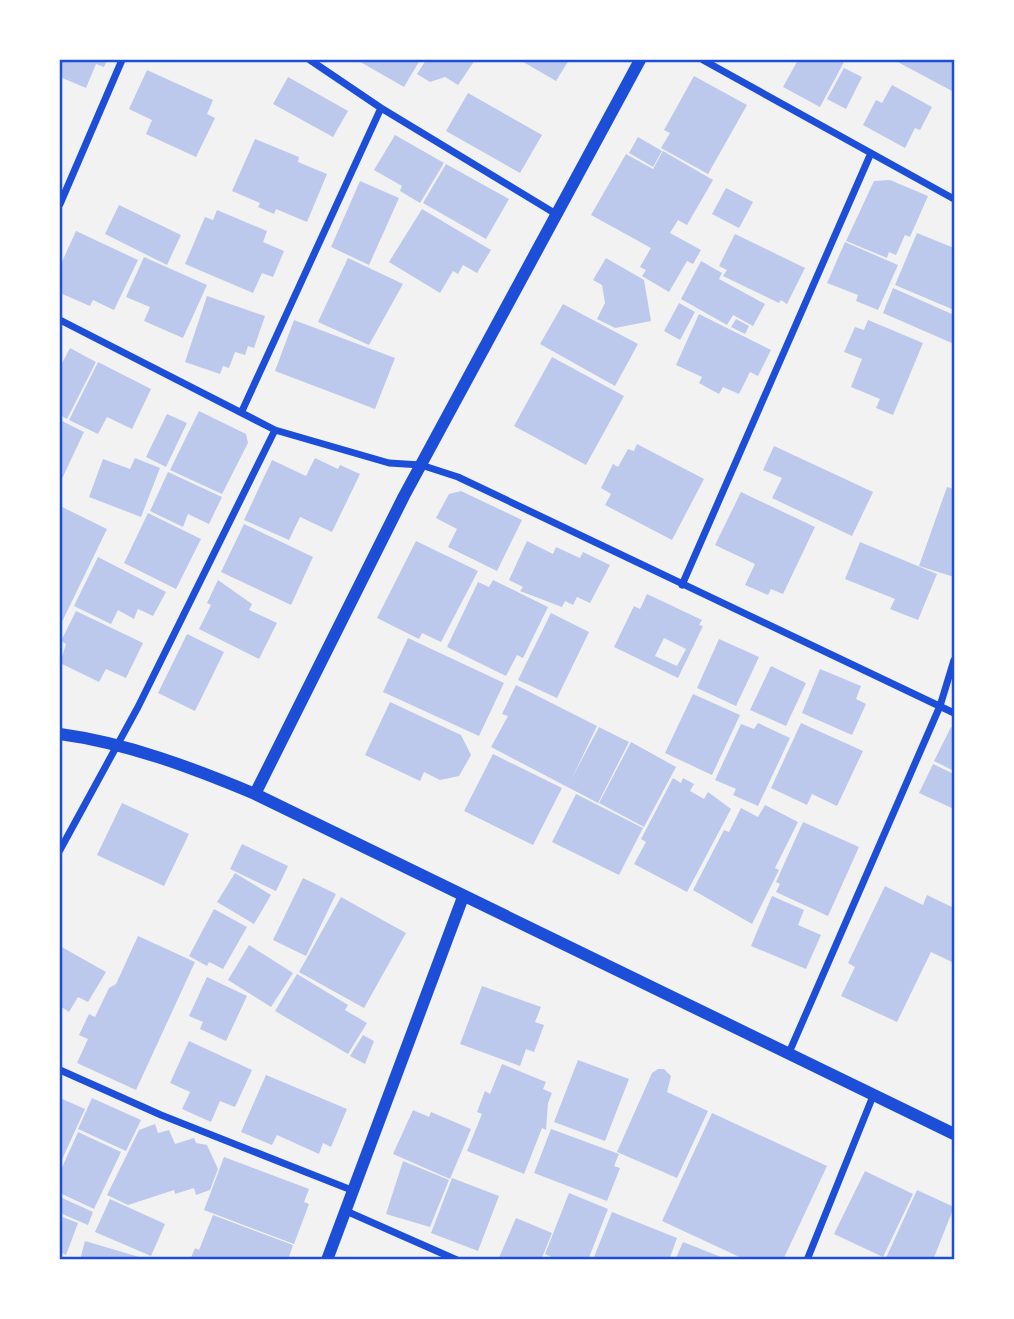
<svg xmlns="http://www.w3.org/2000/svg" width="1014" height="1319" viewBox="0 0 1014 1319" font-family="'Nunito Sans',sans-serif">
<rect width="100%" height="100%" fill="#f2f2f2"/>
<path fill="#bdc9ec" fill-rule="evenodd" d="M60,60H107L104,67L96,64L86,88L60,77Z
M357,60H420L404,87Z
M426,60H475L458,85L445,77L430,82L417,74Z
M520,60H569L556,81Z
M798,60H845L820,107L783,87Z
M894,60H954V85L952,91Z
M844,68L862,77L846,109L827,99Z
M147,70L213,100L207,114L215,118L196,157L146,134L152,120L129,109Z
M694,76L747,105L708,174L661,148L670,133L664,130Z
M288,77L348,111L333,137L273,104Z
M892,85L932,107L920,130L915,128L905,148L863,125L876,100L882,103Z
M468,93L542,135L520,173L446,131Z
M395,135L444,163L420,203L400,191L402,186L374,170Z
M638,137L662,151L653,167L629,153Z
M255,139L299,157L298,162L327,174L307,222L276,209L274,214L258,207L260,203L232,191Z
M663,151L713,180L687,225L678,220L670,233L701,250L693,264L687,261L669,292L642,276L646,270L640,267L651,248L591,215L626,154L653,169Z
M446,164L509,199L486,239L423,203Z
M890,180L928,196L910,237L905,235L896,255L889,252L887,258L846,241L874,181Z
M360,181L399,198L369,265L331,247Z
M726,188L753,202L739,228L712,214Z
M119,205L181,235L167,265L105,234Z
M422,209L491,250L477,273L463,265L458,274L453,271L440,293L389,262Z
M217,210L267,231L263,242L284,251L273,277L262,273L253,293L185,264L205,217L213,220Z
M76,231L138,260L114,310L93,300L90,306L60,293V266Z
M917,233L954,248V310L895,285Z
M735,234L805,268L787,304L781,300L779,303L723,276L727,270L719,266Z
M845,242L898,265L878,310L856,301L858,295L827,283Z
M144,257L207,285L183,338L144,321L150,307L126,297Z
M348,258L403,284L369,345L318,322Z
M606,258L644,280L651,321L615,328L597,319L605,303L602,285L593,280Z
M701,261L722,273L719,279L765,304L753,326L733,315L727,325L681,299Z
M893,288L954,315V344L883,313Z
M207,296L265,316L254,348L248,346L245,355L235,352L229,368L223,366L220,374L185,362Z
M679,303L695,312L680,340L664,331Z
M563,304L638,344L615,386L540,344Z
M699,314L771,350L758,376L750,372L739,394L723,387L719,394L699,383L702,377L676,365Z
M736,319L749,326L745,334L731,327Z
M294,320L395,358L375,409L275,371Z
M868,320L923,343L893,415L876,408L880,399L851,387L862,359L844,352L855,327L864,330Z
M70,348L96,362L67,419L60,415V367Z
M552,357L624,396L586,465L514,426Z
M98,362L151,389L132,429L107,417L98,434L69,420Z
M199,411L246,434L248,443L222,494L170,470Z
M167,414L187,423L166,467L146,457Z
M60,420L84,432L60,483Z
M637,444L704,479L672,540L605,505L611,494L601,488L613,464L618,467L628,449L634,451Z
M774,446L873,492L852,536L772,498L782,478L763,470Z
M135,458L160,468L141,517L89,497L103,459L130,469Z
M315,458L338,469L340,465L360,474L332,532L300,517L289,540L244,520L272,460L306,476Z
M168,472L222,497L209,524L188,514L183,527L150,511Z
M947,487L954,489V577L919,566Z
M461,491L522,520L497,571L448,547L457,529L436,518L449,494Z
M741,492L815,527L783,594L771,589L768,595L745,585L755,564L715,545Z
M60,506L107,529L60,626Z
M148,513L201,539L176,589L124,563Z
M244,524L313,557L291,605L221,572Z
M416,541L478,571L441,642L422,633L419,639L377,618Z
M527,541L553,554L556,547L580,558L583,552L610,565L590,603L577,597L573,605L565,601L562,607L520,591L523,587L509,580Z
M860,542L937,574L918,620L890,609L895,599L845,579Z
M98,557L166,592L153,616L138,609L134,619L118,610L111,624L74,606Z
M218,580L252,604L249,610L277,623L259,659L199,629L211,605L207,603Z
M493,580L548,607L523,658L517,655L506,676L447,647L478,582L489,587Z
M647,594L702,620L699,625L703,626L678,678L614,647L634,606L640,609ZM664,638L686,649L677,666L655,656Z
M76,611L143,643L126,678L106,669L99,682L60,663L66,644L61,641Z
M551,613L589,632L557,698L518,680Z
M187,634L224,652L195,711L158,693Z
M408,638L504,683L479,736L383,692Z
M719,639L759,657L736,706L697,688Z
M771,666L806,683L786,726L750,710Z
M820,669L861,686L856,699L866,704L852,735L802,713Z
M516,685L597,726L572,778L599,727L629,742L598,803L491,747L508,716L502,714Z
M693,694L740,715L712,775L665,753Z
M390,702L461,735L471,755L459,776L440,780L424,772L420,781L365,755Z
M758,723L790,738L758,806L733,795L736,789L715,780L741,724L754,729Z
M801,723L863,751L837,806L812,794L807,805L771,788Z
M951,727L954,729V771L934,761Z
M631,742L676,767L644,827L599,803Z
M493,754L562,788L533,845L464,811Z
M933,764L954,774V809L919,793Z
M673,778L681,783L683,778L694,784L690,791L704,799L708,792L731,809L687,892L634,864L646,842L641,839Z
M576,794L643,828L619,875L552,842Z
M122,803L189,834L164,886L97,855Z
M765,805L798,822L775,868L779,870L752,924L693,890L724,830L729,832L741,808L758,817Z
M803,822L859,847L828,916L776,892L780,884L776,882Z
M242,844L288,866L276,891L230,869Z
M235,873L271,895L254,924L217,902Z
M303,878L336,894L306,956L273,940Z
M885,886L923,905L927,895L954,908V963L931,952L897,1022L841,996L855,967L848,963Z
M772,896L804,910L798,925L821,935L806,969L751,946Z
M341,897L406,933L364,1008L299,972Z
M214,909L247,927L223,969L209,962L207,966L189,956Z
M138,936L195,962L136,1090L77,1063L88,1039L79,1035L89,1014L95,1017L109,988L116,984Z
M249,945L293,973L271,1007L228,980Z
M60,946L106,972L88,1002L78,997L69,1012L60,1006Z
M297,974L348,1005L345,1010L367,1023L348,1054L275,1011Z
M207,977L247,996L226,1041L200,1029L203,1022L189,1016Z
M482,986L541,1007L535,1022L544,1025L534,1052L526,1049L520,1066L460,1044Z
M363,1035L374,1041L365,1064L350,1056Z
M189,1041L252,1070L235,1107L220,1101L211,1122L182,1109L190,1092L170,1083Z
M578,1060L629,1079L605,1141L554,1122Z
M502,1064L546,1082L543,1089L552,1093L548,1103L546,1130L542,1128L524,1174L467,1151L482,1114L477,1112L485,1091L490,1094Z
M658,1069H664L671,1076L667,1092L708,1111L677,1178L617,1152L652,1073Z
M266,1075L347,1109L331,1147L323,1143L319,1154L277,1135L272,1145L241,1132Z
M60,1098L85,1109L60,1164Z
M92,1098L141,1120L126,1151L78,1129Z
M413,1110L429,1117L431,1112L471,1129L450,1179L393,1154Z
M712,1113L827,1166L783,1260H746L662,1221Z
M155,1124L158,1133L169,1130L175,1144L194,1138L196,1143L207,1145L218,1169L210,1190L196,1195L194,1188L175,1194L174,1190L128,1205L107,1195L139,1130Z
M551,1129L619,1154L614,1166L620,1168L607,1201L534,1173Z
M78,1132L121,1152L94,1209L60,1193V1172Z
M224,1157L309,1189L304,1202L309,1204L294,1244L204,1210Z
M403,1161L449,1180L430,1227L386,1214Z
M865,1171L913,1194L883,1257L834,1234Z
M452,1178L499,1196L478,1251L431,1233Z
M917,1190L954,1207L933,1260H885Z
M569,1193L608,1209L588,1260H558L545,1254Z
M60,1197L93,1212L88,1225L60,1213Z
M110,1199L165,1224L151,1256L95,1232Z
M612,1212L677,1238L669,1260L594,1257Z
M213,1215L293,1245L288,1260H190L195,1248L199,1250Z
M60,1216L78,1223L66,1255L60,1252Z
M516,1218L552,1233L541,1260H498Z
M85,1241L146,1259V1260H80Z
M683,1242L726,1259V1260H675Z"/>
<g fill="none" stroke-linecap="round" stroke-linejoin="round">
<path stroke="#1d4ed8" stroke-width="7" d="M310,60L381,108L556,214
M703,60L954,199
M60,204L122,60
M60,320L275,430L389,463L421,465L458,477L954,713
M242,411L381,108
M682,585L871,153
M60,850L138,707L275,430
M788,1055L940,706L954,660
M60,1070L161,1115L354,1191
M346,1211L457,1260
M807,1260L873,1096"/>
<path stroke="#1d4ed8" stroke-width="12" d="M60,734C127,743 193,768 255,794L954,1134
M255,794L404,496L640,60
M327,1260L463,897"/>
</g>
<rect width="1014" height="1319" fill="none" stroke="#ffffff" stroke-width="122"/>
<rect x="61" y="61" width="892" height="1197" fill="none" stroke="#1d4ed8" stroke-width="2.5"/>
</svg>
